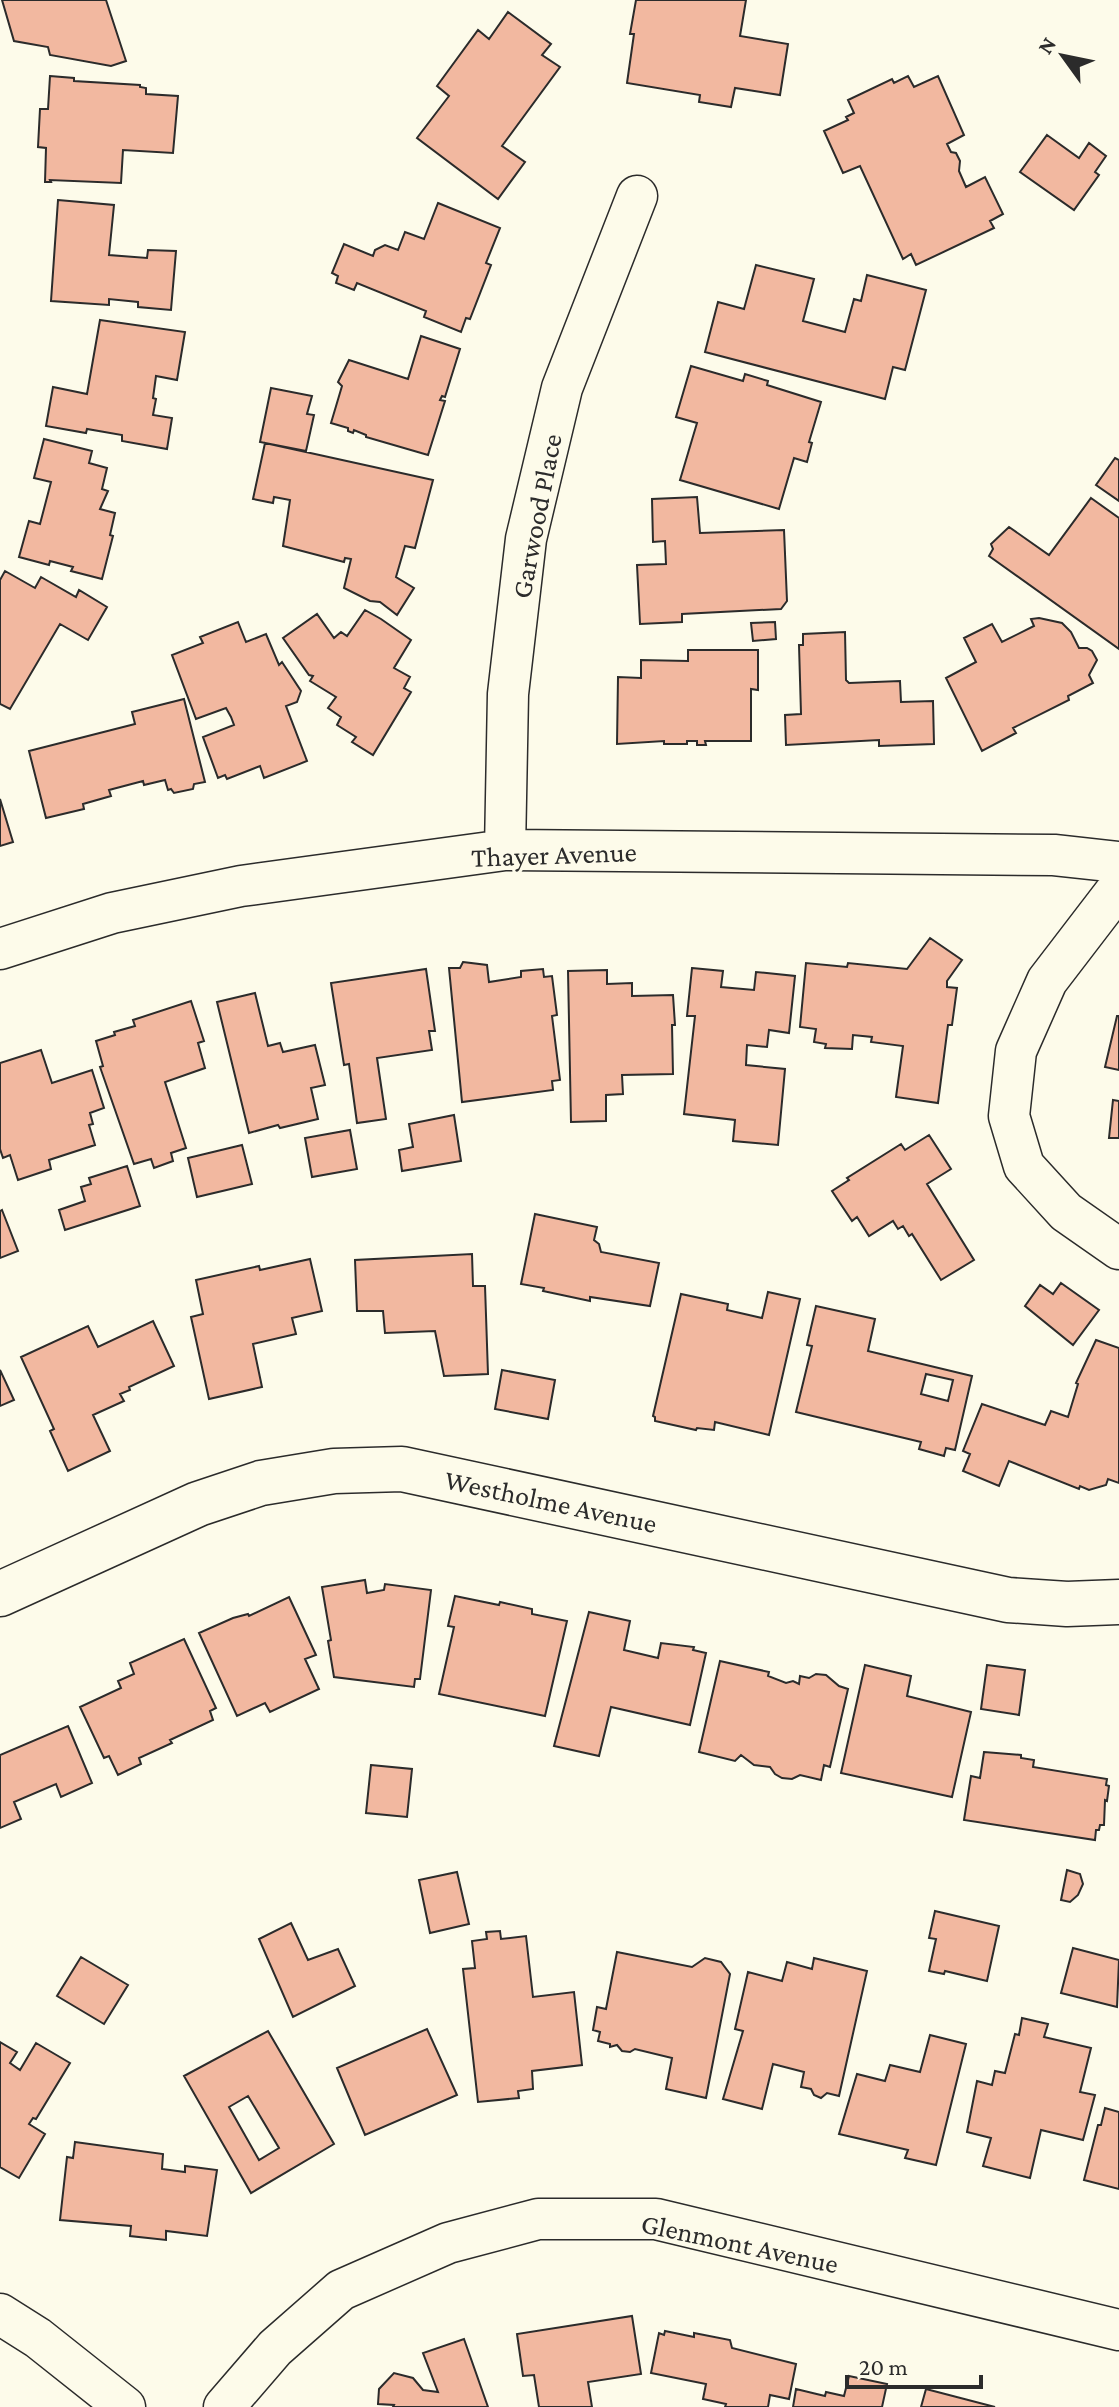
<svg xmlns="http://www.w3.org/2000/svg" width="1119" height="2407" viewBox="0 0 1119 2407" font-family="'Crimson Pro',serif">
<rect width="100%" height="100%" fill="#fdfbea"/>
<path fill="#f2b8a0" stroke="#2b2b2b" stroke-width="2" fill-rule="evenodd" d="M2,0H106L126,61L111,66L50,55L48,47L14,41Z
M636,0H746L740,36L788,44L780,95L735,88L731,107L699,102L700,95L627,83L634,34H630Z
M508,12L551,44L542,55L560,67L502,146L525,162L498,199L417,138L449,96L437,86L478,30L489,39Z
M50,76L74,78V81L140,85V87L146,88V94L178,96L173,153L123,150L121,183L50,180L51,182H45L46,148L38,147L40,109H48Z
M908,76L914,87L938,76L964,135L947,144L951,152L956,153L960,161L959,171L966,187L985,177L1003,214L990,221L994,228L916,265L911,254L903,259L860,166L843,173L824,131L848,120L846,117L854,113L848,100L892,79L894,83Z
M1047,135L1079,158L1089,143L1106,156L1095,172L1099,175L1074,210L1020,172Z
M58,200L114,205L109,255L147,258L148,250L176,251L171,310L138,307V302L109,299V305L51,301Z
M438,203L500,228L486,263L491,265L470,319L466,318L461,332L424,317L426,311L357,283L354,290L336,283L338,276L332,273L344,244L373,256L375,250L385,245L398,250L405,232L424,239Z
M756,265L814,279L803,321L845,332L854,299L861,301L867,275L926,290L905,370L893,367L885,399L705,352L718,302L744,309Z
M100,320L185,332L177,380L156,376L153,398L156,399L153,415L172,418L167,449L122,441V435L87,429L86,433L46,426L53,387L87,394Z
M421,336L460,349L445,397L442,396L440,400L445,401L428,455L366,437V435L354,430L353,433L348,431V428L331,423L342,386L338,382L349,360L408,379Z
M691,366L743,381L745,374L768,381L767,385L821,402L809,442L812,443L807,462L794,458L779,509L680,480L697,423L676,417Z
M271,388L312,396L307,414L314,415L306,451L260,442Z
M44,439L92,451L89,463L107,468L102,489L108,491L100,509L115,513L110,535L113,536L102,579L71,571L73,567L50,561L49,565L19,557L29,521L40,524L51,482L34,478Z
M265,443L433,480L415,548L405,546L396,577L414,588L397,615L380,602L370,601L344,588L351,559L345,558L344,562L283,546L290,500L274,497L273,503L253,499Z
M1115,458L1119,460V501L1096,485Z
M697,497L700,533L784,530L787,601L781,609L682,614V622L640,624L637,565L666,564L665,541L653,542L652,499Z
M1091,498L1119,518V649L989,556L993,549L991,544L1009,527L1049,555Z
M5,571L35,588L41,577L76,597L79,590L107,607L88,640L60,624L10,709L0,704V580Z
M365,610L381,619L411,640L394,668L410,677L404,688L411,692L373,755L352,742L356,737L337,725L341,717L328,708L336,697L310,681L313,676L309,675L283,638L317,614L334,638L341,632L347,636Z
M1039,618L1062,623L1071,632L1079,648H1087L1092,651L1097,660L1089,675L1093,683L1068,696L1069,700L1013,728L1016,733L982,751L946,678L976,662L964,638L992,624L1002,642L1034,626L1031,619Z
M238,622L246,642L266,634L279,665L282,662L301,691L297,702L286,706L307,761L264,778L260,766L227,779L225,775L218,778L203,737L234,725L231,717L226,708L196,719L172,655L203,643L200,637Z
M775,622L776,639L753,641L751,623Z
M845,632L846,680L849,683L900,681L901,702L933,701L934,744L879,746V740L786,745L785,715L801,714L799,645H803V634Z
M688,650H758V690L751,689V741H705L706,745H697V741H687V744H664V741L617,744L618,677L641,678V660L688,661Z
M184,699L205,782L194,784L193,789L174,793L171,789L168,790L165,780L144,785L143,781L109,790L111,796L83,804L84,809L46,818L29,751L135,724L132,712Z
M0,799L13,842L0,846Z
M930,938L962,960L947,981V987L957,988L952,1025H948L938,1103L896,1097L903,1046L871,1042L872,1037L853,1035L852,1049L825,1048L826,1044L814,1042L816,1029L800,1027L806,963L847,967L848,963L907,969Z
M463,962L487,965L489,982L521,977V971L543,969L544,977L552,976L557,1015L552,1016L560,1080L552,1081L553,1090L462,1102L449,968H460Z
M692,968L723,971L721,987L754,990L756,972L795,976L789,1033L769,1030L767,1047L747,1045L746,1065L785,1069L778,1145L733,1141L735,1120L684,1114L695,1016H687Z
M426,969L435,1031H429L432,1050L377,1058L386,1119L357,1123L349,1064L344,1065L331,983Z
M607,970V984L632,983V996L673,995L675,1025H672L673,1074L622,1075L623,1094L606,1095V1121L571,1122L568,971Z
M255,993L268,1046L280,1043L283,1052L315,1045L325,1085L311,1088L318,1119L280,1128L278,1125L249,1133L217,1002Z
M191,1001L204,1041L198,1043L205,1068L165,1082L186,1148L171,1153L173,1161L154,1168L151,1159L134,1164L100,1067L103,1066L96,1041L115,1035L114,1032L135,1026L133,1020Z
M1117,1016H1119V1070L1105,1067Z
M41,1050L52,1083L92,1070L104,1108L90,1113L93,1124L89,1125L95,1145L49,1160L51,1169L18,1180L10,1155L3,1158L0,1149V1063Z
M1113,1100L1119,1101V1138H1109Z
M454,1115L461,1161L402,1171L399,1150L413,1147L409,1124Z
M350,1130L357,1169L312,1177L305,1138Z
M929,1135L951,1169L927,1184L974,1260L941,1280L912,1234L909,1236L903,1226L898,1229L893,1221L869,1236L857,1217L852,1221L832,1191L849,1180L847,1178L901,1144L905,1150Z
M242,1145L252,1184L197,1197L188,1158Z
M127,1166L140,1206L65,1230L59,1210L85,1201L81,1187L91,1184L89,1178Z
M2,1210L18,1251L0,1258V1211Z
M535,1214L597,1227L594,1240L599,1244L601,1252L659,1263L650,1306L590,1297V1301L543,1291L544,1288L521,1284Z
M472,1254L473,1286H485L488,1374L444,1376L435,1331L385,1333L383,1311H357L355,1260Z
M310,1259L322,1311L292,1318L296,1334L253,1344L262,1387L209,1399L191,1317L203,1314L196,1280L259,1266L260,1270Z
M1061,1283L1099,1310L1073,1345L1025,1306L1040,1285L1053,1294Z
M768,1292L800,1299L769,1435L715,1422L714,1430L697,1428L696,1430L655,1421V1417L653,1416L681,1294L728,1304L727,1310L762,1318Z
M816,1306L875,1319L868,1351L972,1376L955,1450L946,1448L944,1456L919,1449L921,1442L796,1412L812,1346L807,1345ZM926,1374L953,1380L948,1401L921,1394Z
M153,1321L174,1366L129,1387L130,1390L120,1394L124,1401L93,1415L110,1451L68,1471L50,1431L54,1429L21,1357L88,1326L98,1347Z
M1096,1340L1119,1348V1483L1108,1479L1106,1485L1089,1490L1080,1486L1079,1489L1009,1461L999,1486L963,1471L970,1454L963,1451L982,1404L1045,1425L1051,1411L1068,1417L1078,1384L1076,1383Z
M0,1370L14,1400L0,1406Z
M502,1370L555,1380L548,1419L495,1409Z
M365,1580L367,1593L384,1590L385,1584L431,1590L420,1679H415L414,1687L334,1677L328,1641L331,1640L322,1587Z
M455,1596L499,1605L500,1602L532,1609V1614L567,1621L545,1716L439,1694L454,1627L448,1626Z
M289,1597L316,1655L305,1659L319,1689L270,1712L265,1703L237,1716L199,1633L233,1618L248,1614L249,1616Z
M589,1612L630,1621L624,1650L658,1658L661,1643L694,1647L693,1650L706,1653L690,1725L611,1707L599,1756L554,1746Z
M184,1639L216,1708L210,1711L213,1720L170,1740L172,1743L139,1758L141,1764L118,1775L109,1756L104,1758L80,1707L121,1688L118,1681L134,1674L130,1663Z
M720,1661L769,1672L768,1676L786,1683L793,1681L799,1684L800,1676L809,1678L816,1674L826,1675L839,1686L848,1689L830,1767L824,1765L821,1780L800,1775L792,1779L782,1778L775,1774L770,1767L754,1765L741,1755L735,1761L699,1752Z
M865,1665L911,1676L907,1696L971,1712L952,1797L841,1773Z
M987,1665L1025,1670L1019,1715L981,1709Z
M68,1726L92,1783L61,1797L56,1784L14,1802L21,1819L0,1828V1755Z
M984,1752L1021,1755V1758L1034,1760L1033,1767L1107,1779L1106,1785L1109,1786L1107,1801L1105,1800L1104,1825H1100L1099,1830H1096L1095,1840L964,1820L971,1776L980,1778Z
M371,1765L412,1769L407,1817L366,1813Z
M1067,1870L1080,1874L1083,1884L1078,1895L1070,1902L1061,1900Z
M457,1872L469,1924L430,1933L419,1880Z
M935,1911L999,1926L987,1981L945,1971L944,1974L929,1971L936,1939L929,1938Z
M291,1923L308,1960L338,1949L355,1986L293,2017L259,1939Z
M500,1931L501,1939L526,1936L533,1997L574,1992L582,2065L532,2071L533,2089L518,2091L519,2098L478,2102L463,1969L475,1968L472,1941L487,1939L486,1932Z
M1073,1948L1119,1960L1117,2007L1061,1993Z
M617,1952L692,1967L705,1958L721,1962L730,1974L706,2098L666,2089L672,2058L635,2049L630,2052L622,2051L617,2045L610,2047V2044L598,2041L600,2032L593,2030L597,2007L606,2009Z
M81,1957L128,1985L104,2024L57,1996Z
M814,1958L867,1971L839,2096L827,2093L821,2098L814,2095L811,2089L801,2087L804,2072L773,2064L762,2109L723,2099L743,2031L735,2029L748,1972L782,1981L787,1962L812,1969Z
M1022,2018L1048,2024L1044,2037L1091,2048L1080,2092L1095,2095L1083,2140L1041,2130L1030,2178L983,2166L991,2138L967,2132L977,2081L992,2085L995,2071L1005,2073L1015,2034L1019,2035Z
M427,2029L457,2095L365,2135L337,2068Z
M268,2031L334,2144L251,2193L184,2076ZM248,2096L279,2148L259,2160L229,2107Z
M930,2035L966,2044L936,2165L905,2158L908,2150L839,2134L857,2074L885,2081L890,2065L920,2072Z
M0,2042L17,2052L10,2063L20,2070L36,2043L70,2063L36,2119L33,2118L29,2124L45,2134L19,2178L0,2167Z
M1105,2108L1119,2112V2189L1084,2180L1098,2125H1101Z
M75,2142L163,2154L162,2169L185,2172V2166L217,2170L207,2236L166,2231V2240L130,2236L131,2226L60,2220L67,2157L73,2158Z
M632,2316L641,2374L588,2382L592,2407H539L534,2375L523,2376L517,2334Z
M665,2331L694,2337V2333L730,2340L732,2348L796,2364L789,2399L770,2395L768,2407H725L726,2404L703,2399L706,2384L651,2373L659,2333L664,2335Z
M464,2339L488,2407H393L394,2405L378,2404L379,2389L394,2373L413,2378L423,2390L438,2392L423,2353Z
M849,2376L887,2384L882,2407H793L796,2389L825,2396L826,2392L844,2396Z
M926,2389L995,2407H921Z"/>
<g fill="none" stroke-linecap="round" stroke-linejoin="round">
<g stroke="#2b2b2b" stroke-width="43">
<path id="street" d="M505,850L508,694L526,539L562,388L637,196
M1119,887L1047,981L1016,1051L1009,1116L1024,1166L1066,1212L1119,1249
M0,949L112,913L241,886L505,850L1054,855L1119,862
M0,2314L38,2338L125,2407
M224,2407L275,2348L341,2290L448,2243L538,2219H656L1119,2330"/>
</g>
<g stroke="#2b2b2b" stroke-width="47">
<path id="secondary" d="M0,1594L198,1504L261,1483L334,1471L402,1469L1008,1600L1067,1604L1119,1602"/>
</g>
<use href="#street" stroke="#fdfbea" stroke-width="40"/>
<use href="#secondary" stroke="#fdfbea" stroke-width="44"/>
</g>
<g text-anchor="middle" stroke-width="6" stroke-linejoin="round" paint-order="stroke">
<g font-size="28" fill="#2b2b2b" stroke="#fdfbea">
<text transform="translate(536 516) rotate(-79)" y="10">Garwood Place</text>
<text transform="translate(554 854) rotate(-2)" y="10">Thayer Avenue</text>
<text transform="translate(551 1501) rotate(12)" y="10">Westholme Avenue</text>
<text transform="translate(740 2243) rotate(12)" y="10">Glenmont Avenue</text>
</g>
</g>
<g transform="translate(1063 56) rotate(303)" stroke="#fdfbea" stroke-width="6" paint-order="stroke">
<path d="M0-6L14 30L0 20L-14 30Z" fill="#2b2b2b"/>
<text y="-12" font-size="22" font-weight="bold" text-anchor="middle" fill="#2b2b2b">N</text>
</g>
<path d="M847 2375v12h134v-12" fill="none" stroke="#2b2b2b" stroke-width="4"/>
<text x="859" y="2375" font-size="24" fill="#2b2b2b" stroke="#fdfbea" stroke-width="6" paint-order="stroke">20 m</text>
</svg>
